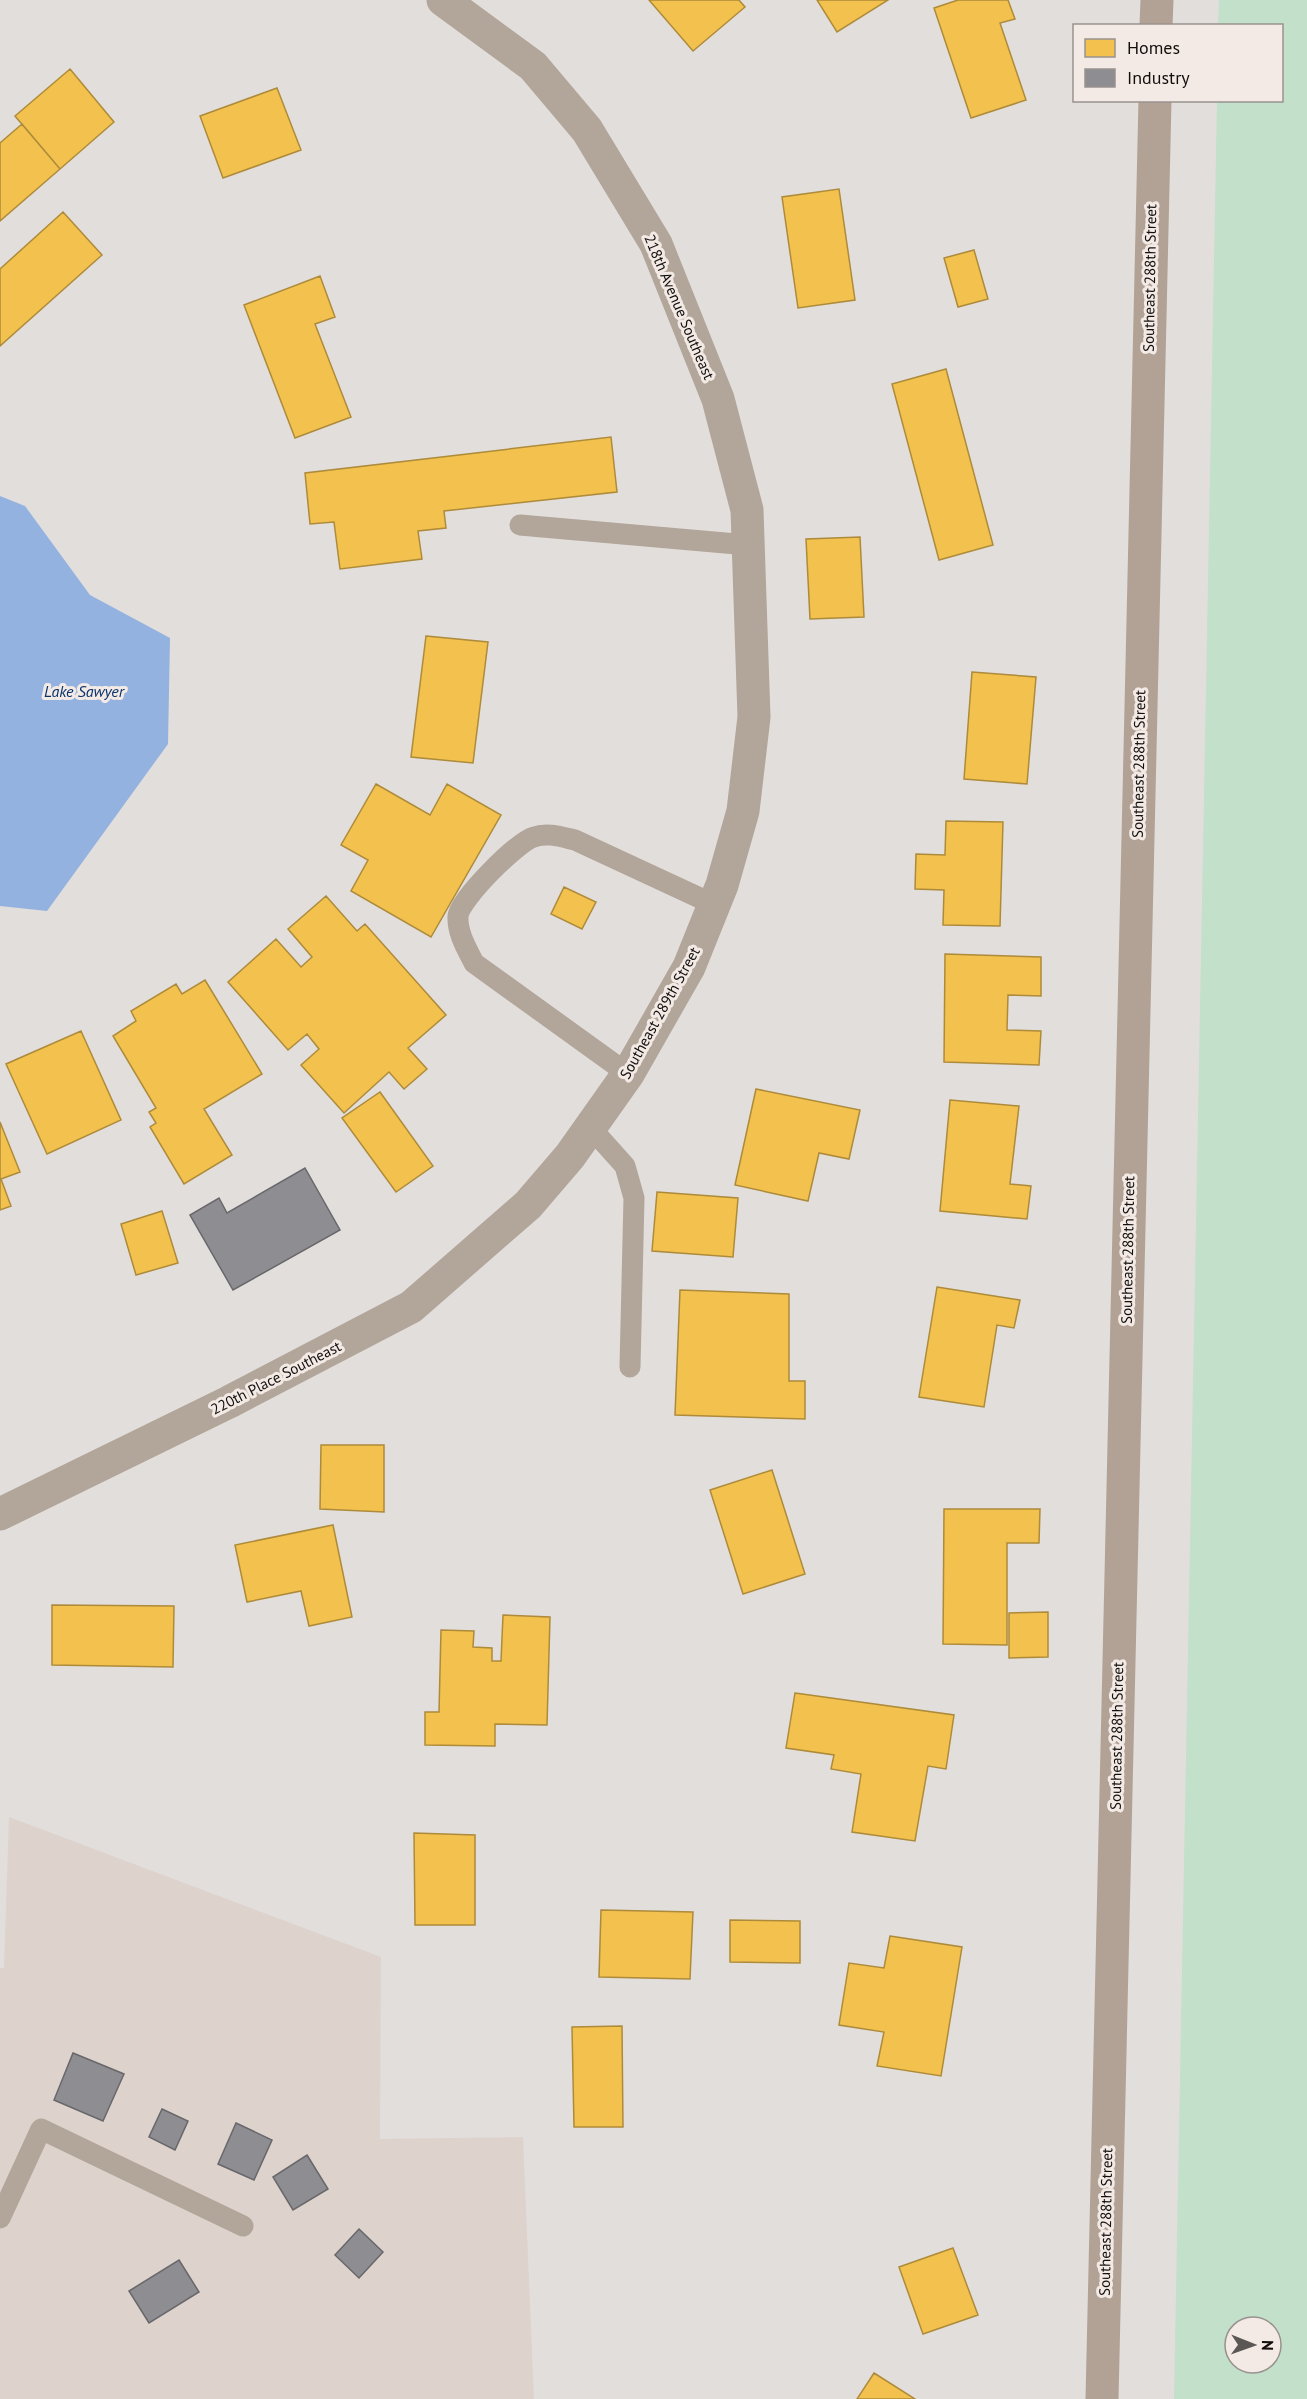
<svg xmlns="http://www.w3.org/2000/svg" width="1307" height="2399" viewBox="0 0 1307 2399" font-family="'PT Sans',sans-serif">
<rect width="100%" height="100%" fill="#e2dedc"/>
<path fill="#ddd2cc" d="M9,1817L381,1957L380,2139L523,2137L534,2399H0V1968H4Z"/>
<path fill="#c2e0ca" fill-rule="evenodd" d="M1219,0H1307V2399H1174L1217,101L1282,100V26L1218,25ZM1235,2327H1271V2363H1235Z"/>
<path fill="#94b2df" d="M0,496L25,506L90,595L170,638L168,744L47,911L0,906Z"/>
<path fill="#f2c14e" stroke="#ae8b3a" stroke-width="1.5" d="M649,0H739L745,7L693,51Z
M817,0H888L837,32Z
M958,0H1008L1015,19L1000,23L1026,100L971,118L934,8Z
M70,69L114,122L60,169L15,116Z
M277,88L301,150L223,178L200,116Z
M22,124L60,169L0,221V143Z
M839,189L855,300L798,308L782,197Z
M63,212L102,255L0,346V269Z
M974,250L988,299L958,307L944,258Z
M320,276L335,317L315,324L351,417L295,438L244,305Z
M946,369L993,545L939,560L892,384Z
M611,437L617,492L444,511L446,528L418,531L422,559L340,569L334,522L310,524L305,473Z
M860,537L864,617L810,619L806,539Z
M426,636L488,642L473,763L411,757Z
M972,672L1036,677L1027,784L964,779Z
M376,784L430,815L447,784L501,815L431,937L351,891L368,860L341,845Z
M946,821L1003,822L1000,926L943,925L944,890L915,889L916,854L945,855Z
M564,887L596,902L582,929L551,914Z
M326,896L357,931L365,924L446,1015L408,1048L427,1069L404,1089L389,1072L344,1113L301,1065L319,1049L307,1034L288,1050L228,982L276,939L301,967L312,957L288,929Z
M945,954L1041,957V996L1008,995L1007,1030L1041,1031L1039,1065L944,1062Z
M205,980L262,1074L204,1109L232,1155L184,1184L150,1127L156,1123L149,1112L156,1108L113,1036L136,1021L131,1011L176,984L182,994Z
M81,1031L121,1120L47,1154L6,1064Z
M756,1089L860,1110L849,1159L819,1153L808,1201L735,1185Z
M380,1092L433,1166L396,1192L342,1118Z
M950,1100L1019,1106L1010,1184L1031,1186L1027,1219L940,1211Z
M0,1122L20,1172L1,1179L11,1206L0,1210Z
M657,1192L738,1198L733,1257L652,1251Z
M162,1211L178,1263L136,1275L121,1224Z
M937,1287L1020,1300L1014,1328L997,1325L984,1407L919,1397Z
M680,1290L789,1294V1381H805V1419L675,1415Z
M321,1445H384V1512L320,1509Z
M772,1470L805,1574L743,1594L710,1490Z
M944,1509H1040L1039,1543H1007V1645L943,1644Z
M333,1525L352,1617L309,1626L301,1591L247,1602L235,1545Z
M52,1605L174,1606L173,1667L52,1665Z
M1048,1612V1657L1009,1658V1613Z
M503,1615L550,1617L547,1725L495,1724V1746L425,1745V1712H439L441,1630L474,1631L473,1647L492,1648V1661H501Z
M795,1693L954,1715L946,1769L928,1766L915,1841L852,1832L861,1774L831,1769L834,1755L786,1748Z
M414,1833L475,1835V1925H415Z
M601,1910L693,1912L690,1979L599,1977Z
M730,1920L800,1921V1963L730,1962Z
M890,1936L962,1947L941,2076L877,2066L884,2032L839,2025L849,1963L884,1968Z
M622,2026L623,2127H574L572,2027Z
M953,2248L978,2315L923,2334L899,2267Z
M874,2373L915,2399H857Z"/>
<path fill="#8d8d92" stroke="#68676a" stroke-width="1.5" d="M305,1168L340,1230L233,1290L190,1215L219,1198L227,1213Z
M73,2053L124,2074L103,2121L54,2100Z
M162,2109L188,2121L175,2150L149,2137Z
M236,2123L272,2140L254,2180L218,2164Z
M307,2155L328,2189L293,2210L273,2177Z
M359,2229L383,2252L359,2278L335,2255Z
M179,2260L199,2292L149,2323L129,2291Z"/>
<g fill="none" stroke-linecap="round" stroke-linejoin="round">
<path stroke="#b2a599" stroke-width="21" d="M520,525L748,545
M628,1074L474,963C467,949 457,933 458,916C460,899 517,842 534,837C547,832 562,837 575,840L715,905
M590,1127L625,1166L634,1198L630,1367
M0,2218L41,2129L243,2226"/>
<path stroke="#b2a599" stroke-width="33" d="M0,1514L229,1402L411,1307L528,1205L570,1156L628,1074L689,967L722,885L743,811L754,717L747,510L718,399L656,244L587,130L533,66L443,0"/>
<path stroke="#b1a295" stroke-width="33" d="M1156,26L1157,0
M1102,2399L1155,100"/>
</g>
<g text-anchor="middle" stroke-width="6" stroke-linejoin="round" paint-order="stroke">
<g font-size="15" fill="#110e0c" stroke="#f3eae5">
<text transform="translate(1150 278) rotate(-89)" y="5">Southeast 288th Street</text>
<text transform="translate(679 307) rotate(67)" y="5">218th Avenue Southeast</text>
<text transform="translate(1139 764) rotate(-89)" y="5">Southeast 288th Street</text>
<text transform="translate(660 1013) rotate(-61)" y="5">Southeast 289th Street</text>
<text transform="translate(1128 1250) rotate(-89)" y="5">Southeast 288th Street</text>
<text transform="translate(276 1378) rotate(-27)" y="5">220th Place Southeast</text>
<text transform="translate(1117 1736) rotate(-89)" y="5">Southeast 288th Street</text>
<text transform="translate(1106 2222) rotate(-89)" y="5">Southeast 288th Street</text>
</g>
<g font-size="16" font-style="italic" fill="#09336c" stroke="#f3eae5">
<text x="84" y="697">Lake Sawyer</text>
</g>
</g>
<rect x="1073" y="24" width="210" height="78" fill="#f3eae5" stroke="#99928e" stroke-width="1.5"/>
<rect x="1085" y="39" width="30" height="18" fill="#f2c14e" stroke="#99928e" stroke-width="1.5"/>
<text x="1127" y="54" font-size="18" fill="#110e0c">Homes</text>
<rect x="1085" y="69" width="30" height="18" fill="#8d8d92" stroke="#99928e" stroke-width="1.5"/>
<text x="1127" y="84" font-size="18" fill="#110e0c">Industry</text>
<g transform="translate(1253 2345) rotate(91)"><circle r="28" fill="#f3eae5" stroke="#99928e" stroke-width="1.5"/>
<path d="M0-4.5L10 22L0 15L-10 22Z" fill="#5a5755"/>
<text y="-9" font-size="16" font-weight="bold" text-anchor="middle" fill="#110e0c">N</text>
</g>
</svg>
